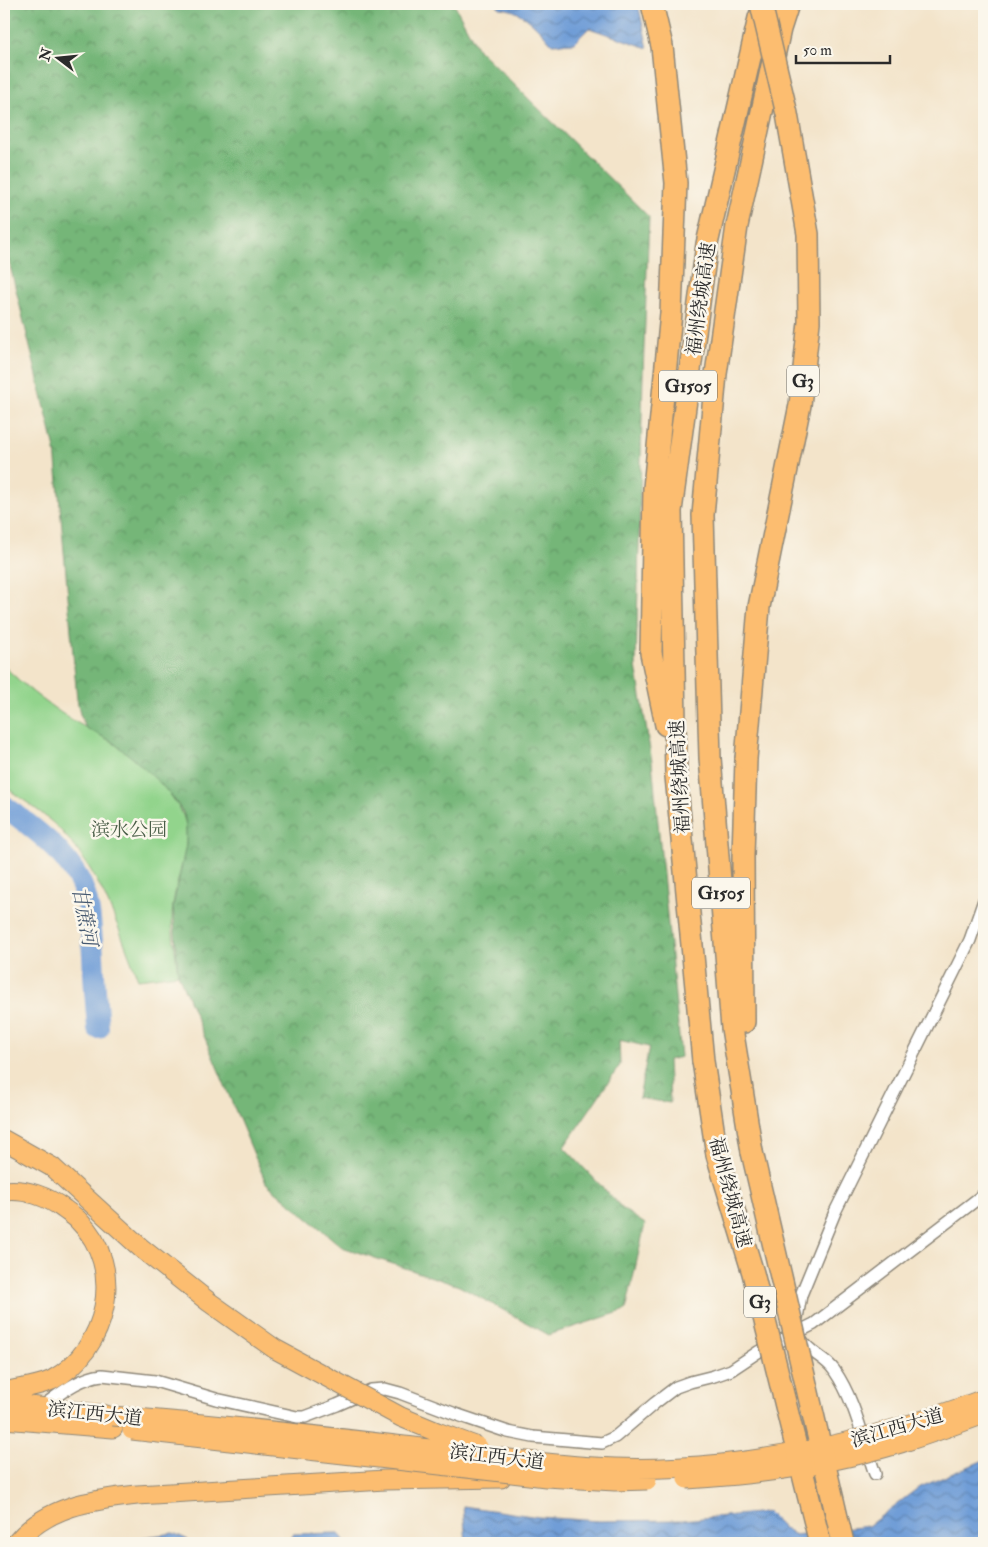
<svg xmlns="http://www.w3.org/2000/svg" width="988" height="1547" viewBox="0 0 988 1547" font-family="'IM FELL Double Pica','Noto Serif SC',serif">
<defs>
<pattern id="forest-crowns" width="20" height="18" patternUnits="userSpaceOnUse" patternTransform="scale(1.25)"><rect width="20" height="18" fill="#75b678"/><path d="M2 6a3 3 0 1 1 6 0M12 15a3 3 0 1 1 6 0" fill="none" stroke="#609463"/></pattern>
<pattern id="water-waves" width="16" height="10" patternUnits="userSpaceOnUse" patternTransform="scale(1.25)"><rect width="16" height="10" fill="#6f9dd7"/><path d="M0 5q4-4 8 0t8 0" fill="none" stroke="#5b80af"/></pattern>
</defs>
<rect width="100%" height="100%" fill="#fbf7ec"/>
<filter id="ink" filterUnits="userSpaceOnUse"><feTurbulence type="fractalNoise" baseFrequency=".02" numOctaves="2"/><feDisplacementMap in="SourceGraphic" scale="10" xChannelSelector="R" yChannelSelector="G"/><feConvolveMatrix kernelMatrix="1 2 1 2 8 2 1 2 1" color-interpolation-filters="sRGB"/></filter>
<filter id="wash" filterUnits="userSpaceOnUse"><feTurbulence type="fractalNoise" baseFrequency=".0096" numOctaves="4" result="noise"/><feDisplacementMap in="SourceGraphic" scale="20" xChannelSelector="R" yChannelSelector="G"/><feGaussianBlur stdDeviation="1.12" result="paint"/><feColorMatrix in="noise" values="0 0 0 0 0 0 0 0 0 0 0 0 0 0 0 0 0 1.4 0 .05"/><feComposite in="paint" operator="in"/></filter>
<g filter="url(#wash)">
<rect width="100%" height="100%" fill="#f3e4ca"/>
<path fill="#92d48c" stroke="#5e805c" d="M4,666C23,685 43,701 66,716C80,725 95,732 109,740C133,755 184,798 186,827C189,854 176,879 173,905C170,927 176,952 178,974L138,979C117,924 98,864 53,823C38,809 20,798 4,786Z"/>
<path fill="url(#forest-crowns)" stroke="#507052" d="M4,4H454L478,49L649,217L643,374L636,666L652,762L681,1057L668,1060L670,1103L639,1098L649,1047L619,1040L620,1065L564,1147L624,1210L645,1224L626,1310L549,1335L459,1286L342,1247L266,1183L178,974L173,906L186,845V824L183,812L173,798L160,783L134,759L111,741L86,728L80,714L77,699L55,449L4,241Z"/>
<path fill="url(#water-waves)" stroke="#4d6481" d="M497,4H638L648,48L589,28L574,43L552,44C539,29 521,8 499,8Z
M984,1460V1543H466L463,1506L539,1517L600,1521L682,1520L768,1512L786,1530L795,1535L868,1526L918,1488Z
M173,1533L195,1543H127L131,1539Z
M339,1533L346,1543H290L293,1534Z"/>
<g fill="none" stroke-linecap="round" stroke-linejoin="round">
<path stroke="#6f9dd7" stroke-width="22" d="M4,806C32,827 62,848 79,880C91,903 91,931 93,955C94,979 96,1004 98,1028"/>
</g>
</g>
<g filter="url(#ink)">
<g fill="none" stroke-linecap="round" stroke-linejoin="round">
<g stroke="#8f887a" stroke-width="14">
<path id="minor" d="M797,1318L801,1295L835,1212L970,940L984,900
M801,1339C809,1353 825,1357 834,1370C855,1400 863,1440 875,1474
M41,1407C60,1394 78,1378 102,1375L155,1381L216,1399L297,1417H305L337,1405L371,1390L385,1389L400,1393L458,1415L508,1432L533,1437L602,1443L615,1437L655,1403L676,1387L690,1382L714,1376L731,1370L758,1352L814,1324L984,1194"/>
</g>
<g stroke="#8f887a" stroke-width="21">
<path id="primary" d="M4,1140L52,1167
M4,1191C25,1188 48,1197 64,1209C69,1213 75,1216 79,1221C126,1267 108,1350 52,1380C37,1387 20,1388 4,1392
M4,1403L106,1415
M4,1419L113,1428
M16,1543C47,1506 91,1500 137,1495L385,1480L501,1478"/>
</g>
<g stroke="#8f887a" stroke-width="24">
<path id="motorway" d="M652,4L662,46L676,183L671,313L654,488L651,653L666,725
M744,1022L743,855L746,759
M703,1061L676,776L671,511L707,244L759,18L764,4
M752,1152L732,1028L710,758L703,515L716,374L737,226L780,29L788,4"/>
</g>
<use href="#minor" stroke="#fff" stroke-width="11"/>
<use href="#primary" stroke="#fcbd6f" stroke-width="19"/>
<use href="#motorway" stroke="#fcbd6f" stroke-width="21"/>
<g stroke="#8f887a" stroke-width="21" stroke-linecap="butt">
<path id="primary-bridge" d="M52,1167L141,1248L209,1302L275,1349L401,1417L437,1432L478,1447
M113,1416C210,1424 307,1434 404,1446C467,1453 530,1463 594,1467C635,1470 681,1468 722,1464C812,1454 900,1431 984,1399
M132,1430L546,1477L615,1481L647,1480
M687,1479C759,1475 832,1464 901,1443C929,1434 957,1424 984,1414"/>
</g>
<g stroke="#8f887a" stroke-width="24" stroke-linecap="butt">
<path id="motorway-bridge" d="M746,759L759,607L800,405L809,322L808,234L787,114L761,4
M703,1061L717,1155L753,1273L820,1543
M752,1152L843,1543"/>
</g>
<use href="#primary-bridge" stroke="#fcbd6f" stroke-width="19"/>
<use href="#motorway-bridge" stroke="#fcbd6f" stroke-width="21"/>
</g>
</g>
<g text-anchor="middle" stroke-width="5" stroke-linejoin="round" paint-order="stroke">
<g fill="#fbf7ec" stroke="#696865" stroke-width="1">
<rect x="787" y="365.5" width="32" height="31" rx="4"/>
<rect x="659" y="370.5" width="58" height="31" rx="4"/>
<rect x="692" y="877.5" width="58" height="31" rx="4"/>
<rect x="744" y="1286.5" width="32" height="31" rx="4"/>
</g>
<g font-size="18" font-weight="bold" fill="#2b2b2b">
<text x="803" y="387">G3</text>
<text x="688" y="392">G1505</text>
<text x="721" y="899">G1505</text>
<text x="760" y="1308">G3</text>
</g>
<g font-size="19" fill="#2b2b2b" stroke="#fbf7ec">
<text transform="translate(700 299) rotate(-82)" y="7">福州绕城高速</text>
<text transform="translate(679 777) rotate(-93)" y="7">福州绕城高速</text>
<text transform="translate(731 1192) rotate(75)" y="7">福州绕城高速</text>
<text transform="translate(95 1413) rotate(6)" y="7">滨江西大道</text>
<text transform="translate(897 1427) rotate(-16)" y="7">滨江西大道</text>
<text transform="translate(497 1456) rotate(7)" y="7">滨江西大道</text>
</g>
<g font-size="19" fill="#4a5e48" stroke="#fbf7ec">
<text x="129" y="836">滨水公园</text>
</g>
<g font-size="20" font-style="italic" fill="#465970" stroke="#fbf7ec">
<text transform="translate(85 916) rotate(79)" y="7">甘蔗河</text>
</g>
</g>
<rect width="988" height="1547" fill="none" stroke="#fbf7ec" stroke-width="20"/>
<g transform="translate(58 58) rotate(286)" stroke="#fbf7ec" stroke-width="4" paint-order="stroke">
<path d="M0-4L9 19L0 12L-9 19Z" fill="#2b2b2b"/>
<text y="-8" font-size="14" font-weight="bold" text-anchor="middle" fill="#2b2b2b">N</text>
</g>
<path d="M796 55v8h94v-8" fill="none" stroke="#2b2b2b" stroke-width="2.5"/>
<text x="803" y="55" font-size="15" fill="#2b2b2b" stroke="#fbf7ec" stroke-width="4" paint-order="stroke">50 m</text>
</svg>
